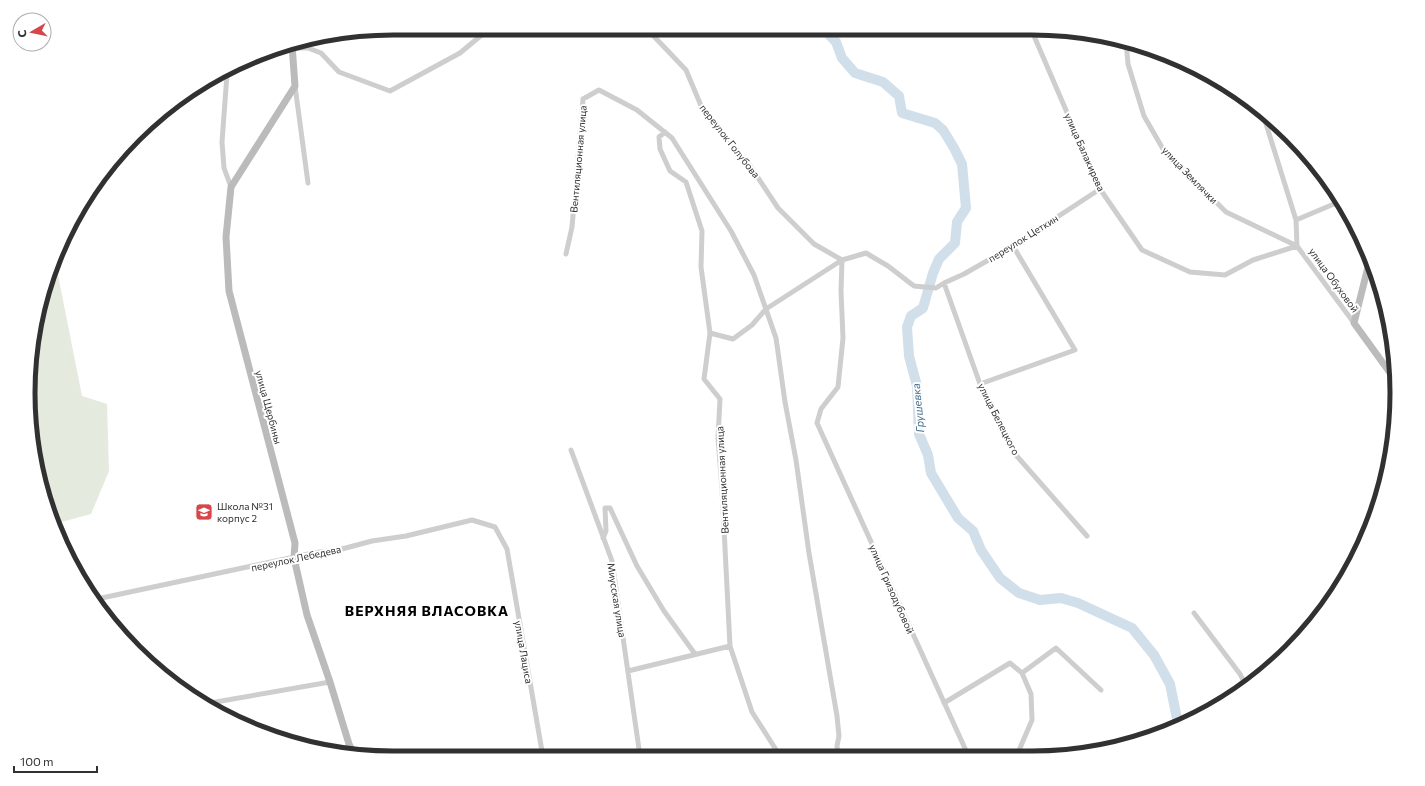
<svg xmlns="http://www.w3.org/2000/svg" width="1425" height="786" viewBox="0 0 1425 786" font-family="Commissioner,sans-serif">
<rect width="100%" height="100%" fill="#fff"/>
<path fill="#e4eade" d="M56,265L82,396L107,404L109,471L91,514L54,524L29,417L40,299Z"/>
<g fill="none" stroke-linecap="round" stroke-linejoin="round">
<path stroke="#d0dfea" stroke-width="10" d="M823,28L836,42L842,58L855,73L883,82L899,96L902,113L935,123L943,130L954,148L962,164L966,208L957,222L955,243L939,259L933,273L923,308L911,316L907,327L909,356L917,386L919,434L928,455L931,473L958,518L973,531L981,550L1000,578L1019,593L1040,600L1061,598L1078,603L1132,628L1154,655L1170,684L1178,724"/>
<path stroke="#cecece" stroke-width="5" d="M646,28L686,70L702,108L749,164L778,208L814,244L842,260L766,309L752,325L733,339L710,333
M1031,29L1100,189L1142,250L1190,272L1225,275L1253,260L1297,246
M1126,40L1128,64L1144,116L1163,149L1226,212L1297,246
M1126,46L1135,44
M292,48H308L321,53L339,72L390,91L460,53L490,28
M227,74L222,142L224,168L231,187
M295,86L308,183
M1262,111L1296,220L1297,246L1354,323
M1267,127L1278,124
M665,132L659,137L660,149L670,171L686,182L702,231L701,267L710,333L704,379L720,399L718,438L722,489L730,646L752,712L780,756
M1296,220L1341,201
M566,254L572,227L583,99L599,90L637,110L672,138L731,231L754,275L776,338L785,402L796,460L809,553L837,716L839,736L837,746L838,756
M944,283L980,384L1015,454L1087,536
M980,384L1075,350L1013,246
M571,450L612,561L640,756
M603,538L606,531L605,508H610L637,566L664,611L695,654
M97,599L313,553L342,549L372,541L406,536L472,520L495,527L507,549L543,757
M1194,613L1240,674L1246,686
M628,671L730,646
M1022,673L1056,648L1101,690
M944,703L1010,663L1022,673L1031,694L1032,720L1017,755
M204,704L330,682
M344,753L349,744
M968,755L817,423L821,409L838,387L843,338L841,291L842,260L866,253L888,266L914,286L936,288L944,283L964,274L1013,246L1100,189"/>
<path stroke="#bbb" stroke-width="7" d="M292,45L295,86L231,187L226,237L229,291L295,543L294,558L307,615L330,682L349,744L354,755
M1370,259L1354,323L1396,381"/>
</g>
<defs>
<g id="school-square" transform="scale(0.9)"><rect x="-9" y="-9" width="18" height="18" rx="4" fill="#d6464a" stroke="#fff"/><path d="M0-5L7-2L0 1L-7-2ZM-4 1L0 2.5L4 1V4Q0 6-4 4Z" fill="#fff"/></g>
</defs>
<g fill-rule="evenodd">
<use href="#school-square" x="204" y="512"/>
</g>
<g text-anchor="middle" stroke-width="4" stroke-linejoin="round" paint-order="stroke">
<g font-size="10" fill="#313131" stroke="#fff">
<text transform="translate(730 141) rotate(52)" y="4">переулок Голубова</text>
<text transform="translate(1085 152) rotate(66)" y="4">улица Балакирева</text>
<text transform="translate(578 159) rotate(-85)" y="4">Вентиляционная улица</text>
<text transform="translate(1190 175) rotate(46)" y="4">улица Землячки</text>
<text transform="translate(1023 238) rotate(-32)" y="4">переулок Цеткин</text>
<text transform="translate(1334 280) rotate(54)" y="4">улица Обуховой</text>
<text transform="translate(269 407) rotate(75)" y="4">улица Щербины</text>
<text transform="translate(999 419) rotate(63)" y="4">улица Белецкого</text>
<text transform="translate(722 480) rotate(-93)" y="4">Вентиляционная улица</text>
<text transform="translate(296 558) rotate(-12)" y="4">переулок Лебедева</text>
<text transform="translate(892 589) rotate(66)" y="4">улица Гризодубовой</text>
<text transform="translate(617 600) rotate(81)" y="4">Миусская улица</text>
<text transform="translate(524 652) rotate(80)" y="4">улица Лациса</text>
</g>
<g font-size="10" fill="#313131" stroke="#fff" text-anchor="start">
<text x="217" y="510">Школа №31<tspan x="217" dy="12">корпус 2</tspan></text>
</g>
<g font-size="11" font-style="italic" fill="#466e8d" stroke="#fff">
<text transform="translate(918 408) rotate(-95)" y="4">Грушевка</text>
</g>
<g font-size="14" font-weight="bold" letter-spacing="1" fill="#000" stroke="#fff">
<text x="427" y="616">ВЕРХНЯЯ ВЛАСОВКА</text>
</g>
</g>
<path d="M0 0H1425V786H0ZM393 35H1032A358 358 0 0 1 1390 393V393A358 358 0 0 1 1032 751H393A358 358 0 0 1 35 393V393A358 358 0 0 1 393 35Z" fill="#fff" fill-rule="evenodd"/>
<path fill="none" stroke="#313131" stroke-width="5" d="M393 35H1032A358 358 0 0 1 1390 393V393A358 358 0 0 1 1032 751H393A358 358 0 0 1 35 393V393A358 358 0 0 1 393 35Z"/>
<g transform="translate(32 32) rotate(261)"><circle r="19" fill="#ffffff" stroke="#adadad"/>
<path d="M0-3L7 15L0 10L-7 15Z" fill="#d6464a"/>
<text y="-6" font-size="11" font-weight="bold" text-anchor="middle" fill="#313131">С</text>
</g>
<path d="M14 766v6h83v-6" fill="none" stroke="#313131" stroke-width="2"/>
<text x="20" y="766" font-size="12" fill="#313131" stroke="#ffffff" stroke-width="3" paint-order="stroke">100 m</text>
</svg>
